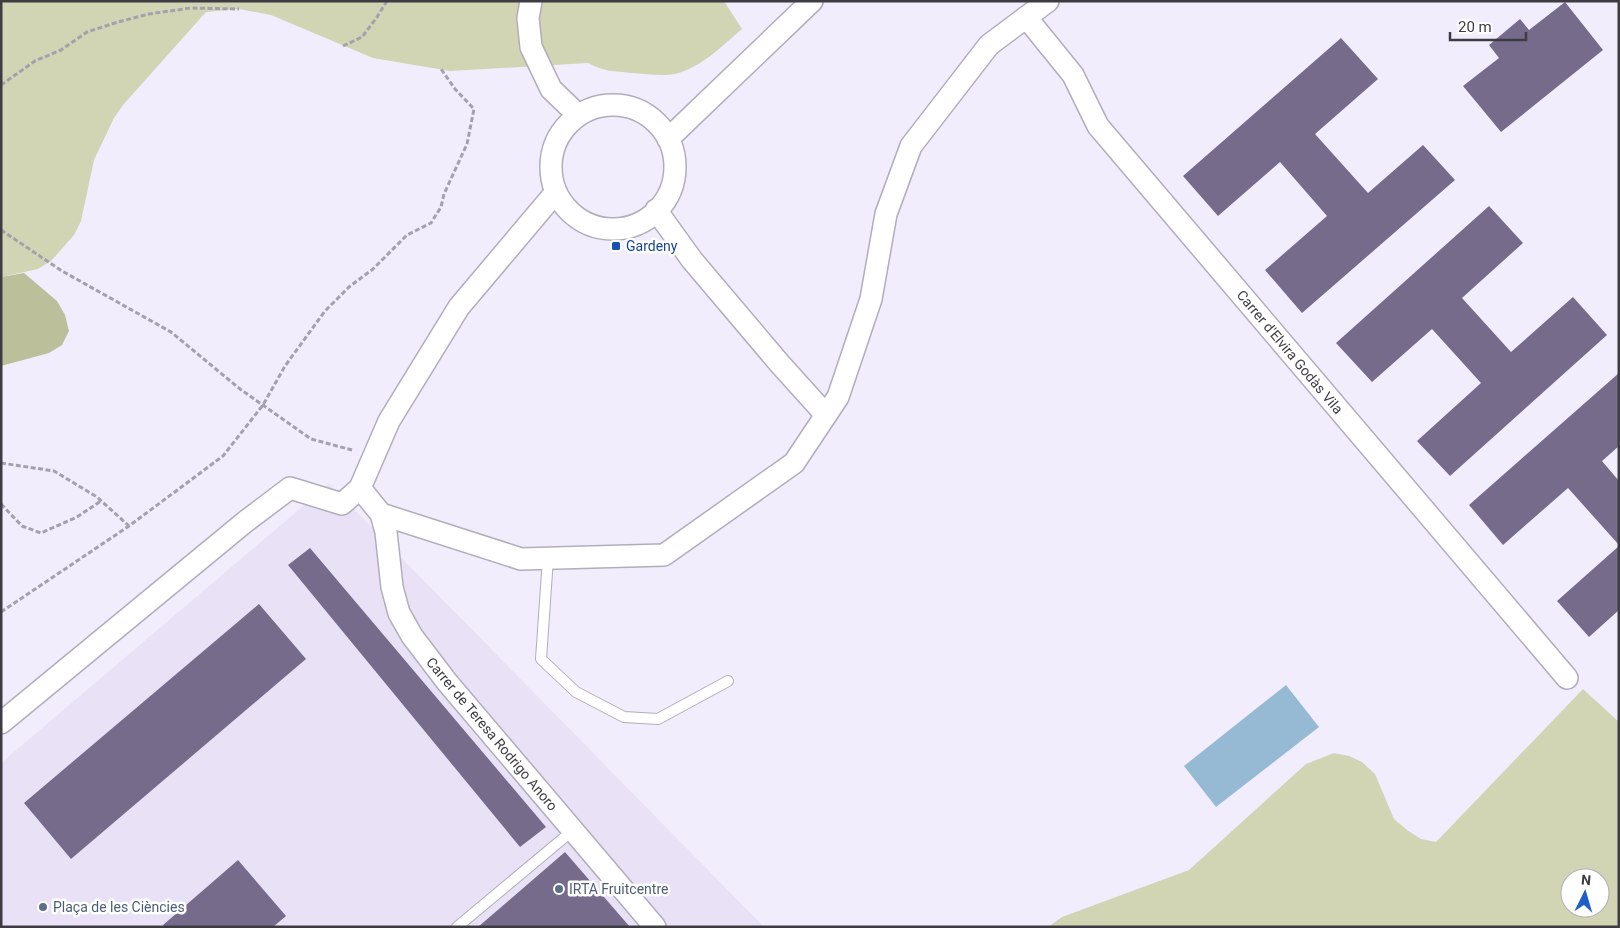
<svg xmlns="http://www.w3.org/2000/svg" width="1620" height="928" viewBox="0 0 1620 928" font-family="Roboto,sans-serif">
<rect width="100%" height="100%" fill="#f2edfc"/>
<path fill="#e9e1f6" d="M329,484L764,927H1V763Z"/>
<path fill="#d1d5b4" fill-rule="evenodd" d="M1,1H724L742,29C723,45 704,65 679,73C664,77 647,74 632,73C614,71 605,72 588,63L450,71L373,58L271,15L239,9L206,12L123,105L114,118L94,160L81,221L74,235L51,261L38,269L1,277Z
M1583,689L1619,722V927H1048L1062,917L1189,870L1306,764L1334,753L1349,756L1362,762L1375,774L1394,819L1407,830L1421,839L1436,842ZM1570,878H1600V908H1570Z"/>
<path fill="#bcc09a" d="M24,273L57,301L65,315L69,331L62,345L49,353L1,366V277Z"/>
<path fill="#96bad3" d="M1286,685L1319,727L1216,807L1184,766Z"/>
<path fill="#776b8c" d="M1565,2L1603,50L1501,132L1463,86L1499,58L1489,45L1520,19L1529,30Z
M1341,38L1378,79L1315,134L1368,193L1423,145L1455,180L1302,313L1265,270L1327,216L1280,162L1218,216L1183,176Z
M1489,206L1523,243L1462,298L1511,352L1573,297L1607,335L1450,476L1417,441L1481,383L1432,329L1372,382L1336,343Z
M1619,373V446L1602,461L1619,481V545L1568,488L1503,545L1469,505Z
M1619,546V610L1589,637L1557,601Z
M310,548L546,827L520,847L288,565Z
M259,604L306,659L71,859L24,803Z
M565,852L630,927H478Z
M238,860L286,916L273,927H164L163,925Z"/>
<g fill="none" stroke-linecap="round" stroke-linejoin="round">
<g stroke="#b2adbb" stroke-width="12">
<path id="lane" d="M548,558L541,659L576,692L624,717L658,719L728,681
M457,927L572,831"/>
</g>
<g stroke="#b2adbb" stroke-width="24">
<path id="street" d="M531,1L528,18L531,47L551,89L578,115
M1026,17L1073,75L1098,126L1567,678
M551 167a62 62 0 1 1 124 0a62 62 0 1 1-124 0Z
M668,139L812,1
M656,210L692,260L780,364L826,415
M360,488L381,514L521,559L664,555L794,463L838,397L871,299L886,214L911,146L989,45L1048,1
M381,514L386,532L392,587L399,613L412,636L447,682L655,927
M1,723L245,522L290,488L342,504L360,488L389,421L459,307L556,192"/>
</g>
<path stroke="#a5a1ac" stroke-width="3" stroke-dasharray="5 2.5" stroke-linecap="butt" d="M343,46L362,37L377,17L387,1
M1,85L35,61L61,50L87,32L118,22L149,14L191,8L239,9
M1,230L62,271L171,332L240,389L311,439L352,450
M1,463L54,471L97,497L129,526
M1,504L22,526L41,533L77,517L101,501
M1,612L129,526L223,456L263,405L285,366L325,311L349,287L373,269L407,235L431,223L441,207L444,194L467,144L474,109L455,89L441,69"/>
<use href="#lane" stroke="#fff" stroke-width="10"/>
<use href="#street" stroke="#fff" stroke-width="21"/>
</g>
<rect fill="#1a4fb4" stroke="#fff" stroke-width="2" x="611" y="241" width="10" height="10" rx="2.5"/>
<g fill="#5c6f8a" stroke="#fff" stroke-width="2">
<circle cx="559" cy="889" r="5"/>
<circle cx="43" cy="907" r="5"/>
</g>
<g text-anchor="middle" stroke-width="5" stroke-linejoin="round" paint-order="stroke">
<g font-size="14" fill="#164399" stroke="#fff" text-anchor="start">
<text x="626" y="251">Gardeny</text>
</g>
<g font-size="14" fill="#3e3c42" stroke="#fff">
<text transform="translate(1290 352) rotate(50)" y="5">Carrer d'Elvira Godàs Vila</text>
<text transform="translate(492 734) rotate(50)" y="5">Carrer de Teresa Rodrigo Anoro</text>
</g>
<g font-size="14" fill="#4e5e75" stroke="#fff" text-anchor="start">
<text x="569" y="894">IRTA Fruitcentre</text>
<text x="53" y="912">Plaça de les Ciències</text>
</g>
</g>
<rect width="1620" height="928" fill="none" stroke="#3e3c42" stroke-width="5"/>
<g transform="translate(1585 893) rotate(5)"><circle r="24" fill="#ffffff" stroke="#b2b1b3"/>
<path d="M0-4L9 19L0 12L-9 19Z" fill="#1e5eca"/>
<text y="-8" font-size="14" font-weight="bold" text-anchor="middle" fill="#3e3c42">N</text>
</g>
<path d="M1450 32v8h76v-8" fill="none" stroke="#3e3c42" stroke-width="2.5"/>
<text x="1458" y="32" font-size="15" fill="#3e3c42" stroke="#ffffff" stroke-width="4" paint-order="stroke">20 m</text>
</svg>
